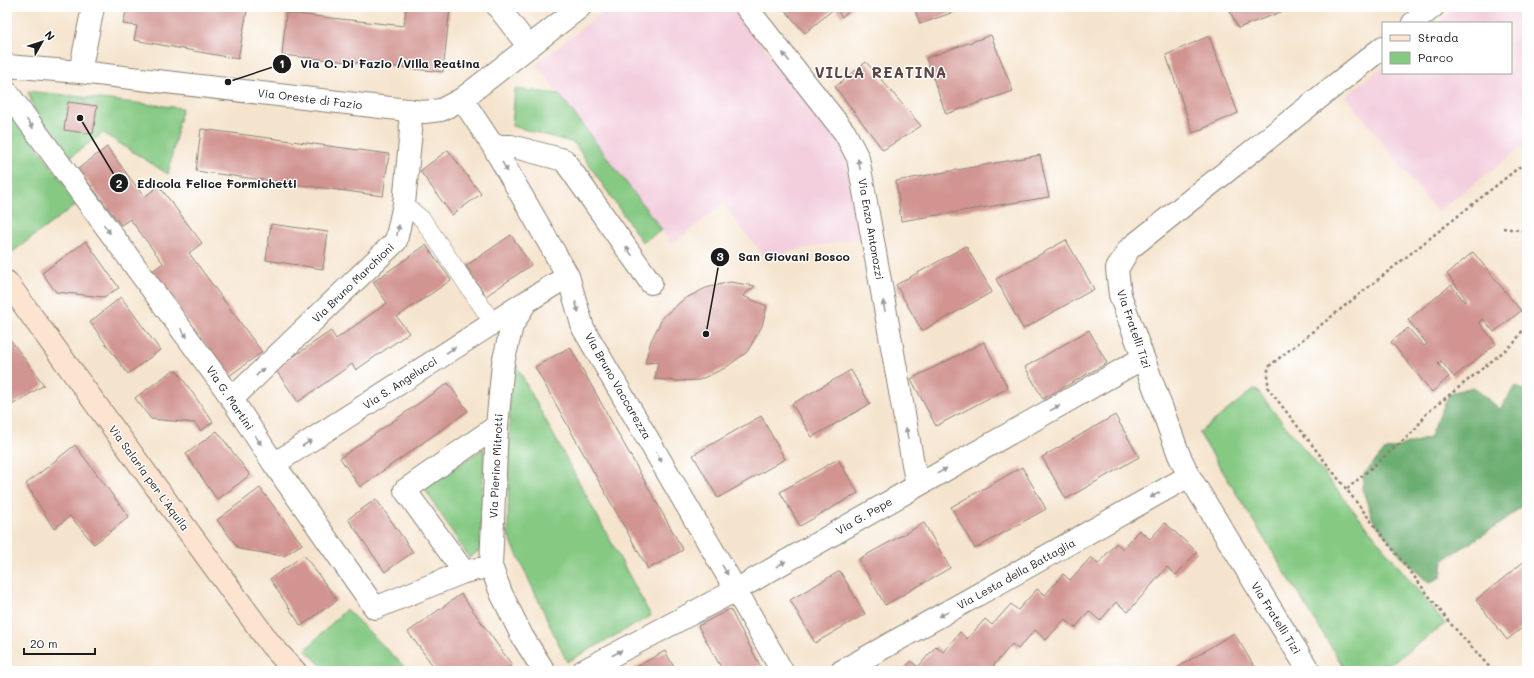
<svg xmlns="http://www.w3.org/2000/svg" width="1534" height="678" viewBox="0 0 1534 678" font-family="Mali,sans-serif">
<rect width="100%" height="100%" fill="#fff"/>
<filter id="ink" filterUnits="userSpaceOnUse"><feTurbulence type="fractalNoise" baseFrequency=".025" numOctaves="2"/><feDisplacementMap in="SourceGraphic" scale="8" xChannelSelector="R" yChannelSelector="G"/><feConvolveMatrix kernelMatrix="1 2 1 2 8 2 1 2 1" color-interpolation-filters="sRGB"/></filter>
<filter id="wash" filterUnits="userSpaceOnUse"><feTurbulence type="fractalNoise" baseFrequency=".012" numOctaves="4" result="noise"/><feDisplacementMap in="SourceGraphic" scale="16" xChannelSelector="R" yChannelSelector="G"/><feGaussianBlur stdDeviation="0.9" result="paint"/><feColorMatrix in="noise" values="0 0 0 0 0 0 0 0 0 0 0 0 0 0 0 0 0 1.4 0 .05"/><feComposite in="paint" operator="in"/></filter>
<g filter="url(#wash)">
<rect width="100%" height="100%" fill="#f5e4cd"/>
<path fill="#f3cfde" d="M609,7H731L813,108L843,148L861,237L764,257L723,204L671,245L662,230L536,64Z
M1457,7H1527V143L1437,212L1346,96L1383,66V73H1511V23H1437Z"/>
<path fill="#85c983" stroke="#507250" d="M515,89L559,94L662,230L642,242L574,143L512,126Z
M28,91L182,108L168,174L103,133L69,158L35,113Z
M7,105L78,203L7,256Z
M516,365L651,616L567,662L508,535L510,377Z
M1255,388L1445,624L1381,671H1346L1199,433Z
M484,448L480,550L469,558L424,488Z
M346,609L405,667L401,671H327L305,650Z"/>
<path fill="#6cad71" stroke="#446446" d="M1516,386L1527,392V502L1500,524L1443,560L1441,577L1428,583L1403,558L1373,520L1362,488L1364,474L1384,451L1429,438L1450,393L1473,387L1500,409Z"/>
<g id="blocks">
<path fill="#d19491" d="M127,7H223L247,11L238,59L134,40L137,26L123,24Z
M406,7H450L443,72L282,55L286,13L404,26Z
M784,7H854L842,17L835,8L805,33L783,8Z
M914,7H968L920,24Z
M1228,7H1294L1238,28Z
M7,11L11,17L7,20Z
M991,35L1013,91L946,114L926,58Z
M1209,36L1238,113L1193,133L1166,55Z
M866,62L921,126L883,150L835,87Z
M68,102L97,106L93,134L64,130Z
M201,129L389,154L383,196L196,171Z
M107,147L144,197L159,186L202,243L189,253L262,352L229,376L151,272L163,263L130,219L121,225L78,169Z
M448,150L481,194L452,215L420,171Z
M1040,155L1049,197L901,221L896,181Z
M271,224L328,232L323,269L266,260Z
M511,235L531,265L486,296L466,266Z
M1066,240L1094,289L1023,329L996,279Z
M86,241L119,288L104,297L56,292L42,273Z
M426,245L451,280L397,317L409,333L356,370L352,364L298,402L275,369L331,331L336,339L387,303L373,282Z
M966,246L992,292L922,331L896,285Z
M1473,252L1521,311L1494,332L1483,319L1479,322L1496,344L1454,377L1441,361L1438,364L1449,377L1432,392L1391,342L1408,328L1424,346L1427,344L1408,320L1451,285L1465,302L1467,300L1447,274Z
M730,282L755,286L743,296L767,306L762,326L747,352L725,368L699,380L676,381L655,379L658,362L645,363L651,341L663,317L684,299L706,288Z
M121,297L160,350L128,374L90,322Z
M1089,330L1107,363L1043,399L1025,367Z
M7,335L44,385L7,408Z
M984,342L1008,388L936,426L911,379Z
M570,347L683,550L648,569L535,367Z
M851,370L870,404L812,437L792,404Z
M172,371H177L213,422L201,431L195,423L151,419L135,398Z
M448,383L468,411L360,487L340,458Z
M1115,415L1139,457L1066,499L1042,457Z
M761,416L785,459L718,498L693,455Z
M217,431L250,475L217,500L186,454Z
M75,445L129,517L94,544L70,516L54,529L26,484Z
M838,459L858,493L800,526L780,492Z
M1022,467L1046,509L975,549L951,507Z
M260,488L302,544L284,556L239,549L217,520Z
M376,499L413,552L385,572L348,519Z
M924,523L950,568L885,605L859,559Z
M1165,523L1197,552L1176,575L1167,567L1128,612L1116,602L1100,621L1089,611L1075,628L1065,619L1046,640L1035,630L1018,649L1012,644L989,671H902L911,661L918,667L936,646L943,652L960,632L967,639L985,619L992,625L1011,604L1018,610L1037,589L1045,595L1063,574L1070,580L1091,557L1098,564L1116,543L1123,549L1139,530L1150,539Z
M304,555L337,600L301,626L270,579Z
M1527,559V624L1507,640L1476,600Z
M840,571L865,614L815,643L790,600Z
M461,594L512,665L505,671H437L408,632Z
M730,609L763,671H723L698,626Z
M1234,633L1257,671H1172Z
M665,651L676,671H629Z"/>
</g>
</g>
<g filter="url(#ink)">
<use href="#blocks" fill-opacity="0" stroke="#888074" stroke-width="1"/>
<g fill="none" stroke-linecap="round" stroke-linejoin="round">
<g stroke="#888074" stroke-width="18">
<path id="pedestrian" d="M404,204L423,220L493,323"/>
</g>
<g stroke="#888074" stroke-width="24">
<path id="minor" d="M498,7L529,47
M746,7L845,133L858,158L917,486
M1413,23L1433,7
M7,66L80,72L424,112L441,110L462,99L580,7
M80,72L93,7
M7,92L226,390L274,464L375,608L464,572L491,566
M462,99L493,146L568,276L583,328L736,590L782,671
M493,146H511L564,160L651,283
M232,399L396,241L404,204L411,130L409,110
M274,464L524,303
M464,572L405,490L497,426
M544,671L522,636L501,593L491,566L497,426L503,363L512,326L526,302L568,276
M583,671L736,590L917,486L1143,358
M842,671L1189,476
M1309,671L1189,476L1179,455L1120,295L1117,269L1129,249L1383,47"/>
</g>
<g stroke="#888074" stroke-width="24">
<path id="secondary" d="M7,282L271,645L295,671"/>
</g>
<path stroke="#888074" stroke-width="2.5" stroke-dasharray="3 3" stroke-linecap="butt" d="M1503,228L1525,231L1527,230
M1347,489L1414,431L1427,413L1514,343L1527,324
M1493,671L1450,623L1268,388V367L1527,161"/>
<use href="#pedestrian" stroke="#fff" stroke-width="17"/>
<use href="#minor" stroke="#fff" stroke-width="22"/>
<use href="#secondary" stroke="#fde4d0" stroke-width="22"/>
</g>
<defs><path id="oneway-solid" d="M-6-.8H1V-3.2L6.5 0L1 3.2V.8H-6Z"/></defs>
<g fill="#999">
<use href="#oneway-solid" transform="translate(786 57) rotate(-128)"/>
<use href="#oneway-solid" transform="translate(30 124) rotate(54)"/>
<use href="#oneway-solid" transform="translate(859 164) rotate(-102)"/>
<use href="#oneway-solid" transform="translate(505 167) rotate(60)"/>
<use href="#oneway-solid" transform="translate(107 229) rotate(54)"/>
<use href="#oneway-solid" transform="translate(398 230) rotate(-78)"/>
<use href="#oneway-solid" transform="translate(629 251) rotate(-125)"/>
<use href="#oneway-solid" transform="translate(884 306) rotate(-100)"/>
<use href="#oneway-solid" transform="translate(577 307) rotate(74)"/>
<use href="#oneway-solid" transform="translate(184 333) rotate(54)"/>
<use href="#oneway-solid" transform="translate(451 350) rotate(-33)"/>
<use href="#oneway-solid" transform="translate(260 372) rotate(-44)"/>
<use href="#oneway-solid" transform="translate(1055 408) rotate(-29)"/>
<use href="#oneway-solid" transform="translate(907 433) rotate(-100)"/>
<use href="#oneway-solid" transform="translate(258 440) rotate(57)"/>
<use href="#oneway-solid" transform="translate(307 443) rotate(-33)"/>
<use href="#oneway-solid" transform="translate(659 457) rotate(60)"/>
<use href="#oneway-solid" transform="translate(942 471) rotate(-29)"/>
<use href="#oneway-solid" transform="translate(1155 495) rotate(151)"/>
<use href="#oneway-solid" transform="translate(781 564) rotate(-30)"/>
<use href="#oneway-solid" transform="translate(725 570) rotate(60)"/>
<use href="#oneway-solid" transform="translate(944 614) rotate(151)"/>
<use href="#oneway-solid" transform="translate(617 653) rotate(-28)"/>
</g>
</g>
<g text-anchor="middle" stroke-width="3" stroke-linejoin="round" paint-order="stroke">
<g font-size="11" fill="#1c1c1c" stroke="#fff">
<text transform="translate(310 99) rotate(7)" y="4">Via Oreste di Fazio</text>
<text transform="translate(871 229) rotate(80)" y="4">Via Enzo Antonozzi</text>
<text transform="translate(353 283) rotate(-44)" y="4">Via Bruno Marchioni</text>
<text transform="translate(1134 329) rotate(71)" y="4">Via Fratelli Tizi</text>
<text transform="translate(400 383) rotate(-33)" y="4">Via S. Angelucci</text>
<text transform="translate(618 386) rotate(60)" y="4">Via Bruno Vaccarezza</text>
<text transform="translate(230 398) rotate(56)" y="4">Via G. Martini</text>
<text transform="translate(496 466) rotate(-87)" y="4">Via Pierino Mitrotti</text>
<text transform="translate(149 478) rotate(54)" y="4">Via Salaria per L'Aquila</text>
<text transform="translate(864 516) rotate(-30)" y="4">Via G. Pepe</text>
<text transform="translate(1016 574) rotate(-29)" y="4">Via Lesta della Battaglia</text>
<text transform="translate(1276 618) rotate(58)" y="4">Via Fratelli Tizi</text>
</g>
<g font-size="15" font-weight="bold" letter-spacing="1" fill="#5b4645" stroke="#fff">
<text x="881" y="78">VILLA REATINA</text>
</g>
</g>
<path fill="none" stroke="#1c1c1c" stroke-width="1.5" d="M228 82L282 64M80 118L119 183M706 334L720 257"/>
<g fill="#1c1c1c" stroke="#fff" stroke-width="1.5">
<circle cx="228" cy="82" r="4"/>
<circle cx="80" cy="118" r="4"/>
<circle cx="706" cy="334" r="4"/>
<circle cx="282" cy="64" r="10"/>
<circle cx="119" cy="183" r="10"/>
<circle cx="720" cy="257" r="10"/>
</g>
<g font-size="12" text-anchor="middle" font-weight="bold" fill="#fff">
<text x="282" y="68">1</text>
<text x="119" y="188">2</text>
<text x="720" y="261">3</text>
</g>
<g font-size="12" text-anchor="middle" font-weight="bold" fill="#1c1c1c" stroke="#fff" stroke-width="3" stroke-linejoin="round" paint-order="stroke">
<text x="390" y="68">Via O. Di Fazio /Villa Reatina</text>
<text x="217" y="188">Edicola Felice Formichetti</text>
<text x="794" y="261">San Giovani Bosco</text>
</g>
<rect width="1534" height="678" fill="none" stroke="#fff" stroke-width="24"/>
<rect x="1382" y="22" width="130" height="52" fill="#ffffff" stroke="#a4a4a4"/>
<rect x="1390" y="35" width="20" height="6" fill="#fde4d0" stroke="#a4a4a4"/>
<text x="1418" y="42" font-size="12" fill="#1c1c1c">Strada</text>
<rect x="1390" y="52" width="20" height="12" fill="#85c983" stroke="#a4a4a4"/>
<text x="1418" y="62" font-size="12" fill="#1c1c1c">Parco</text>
<g transform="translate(42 42) rotate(51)" stroke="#ffffff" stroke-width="3" paint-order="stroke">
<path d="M0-3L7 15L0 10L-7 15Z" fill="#1c1c1c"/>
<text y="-6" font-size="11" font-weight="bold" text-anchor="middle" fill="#1c1c1c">N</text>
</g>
<path d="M24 648v6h71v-6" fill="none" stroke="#1c1c1c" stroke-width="2"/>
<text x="30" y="648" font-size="12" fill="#1c1c1c" stroke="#ffffff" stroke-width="3" paint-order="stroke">20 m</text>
</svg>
